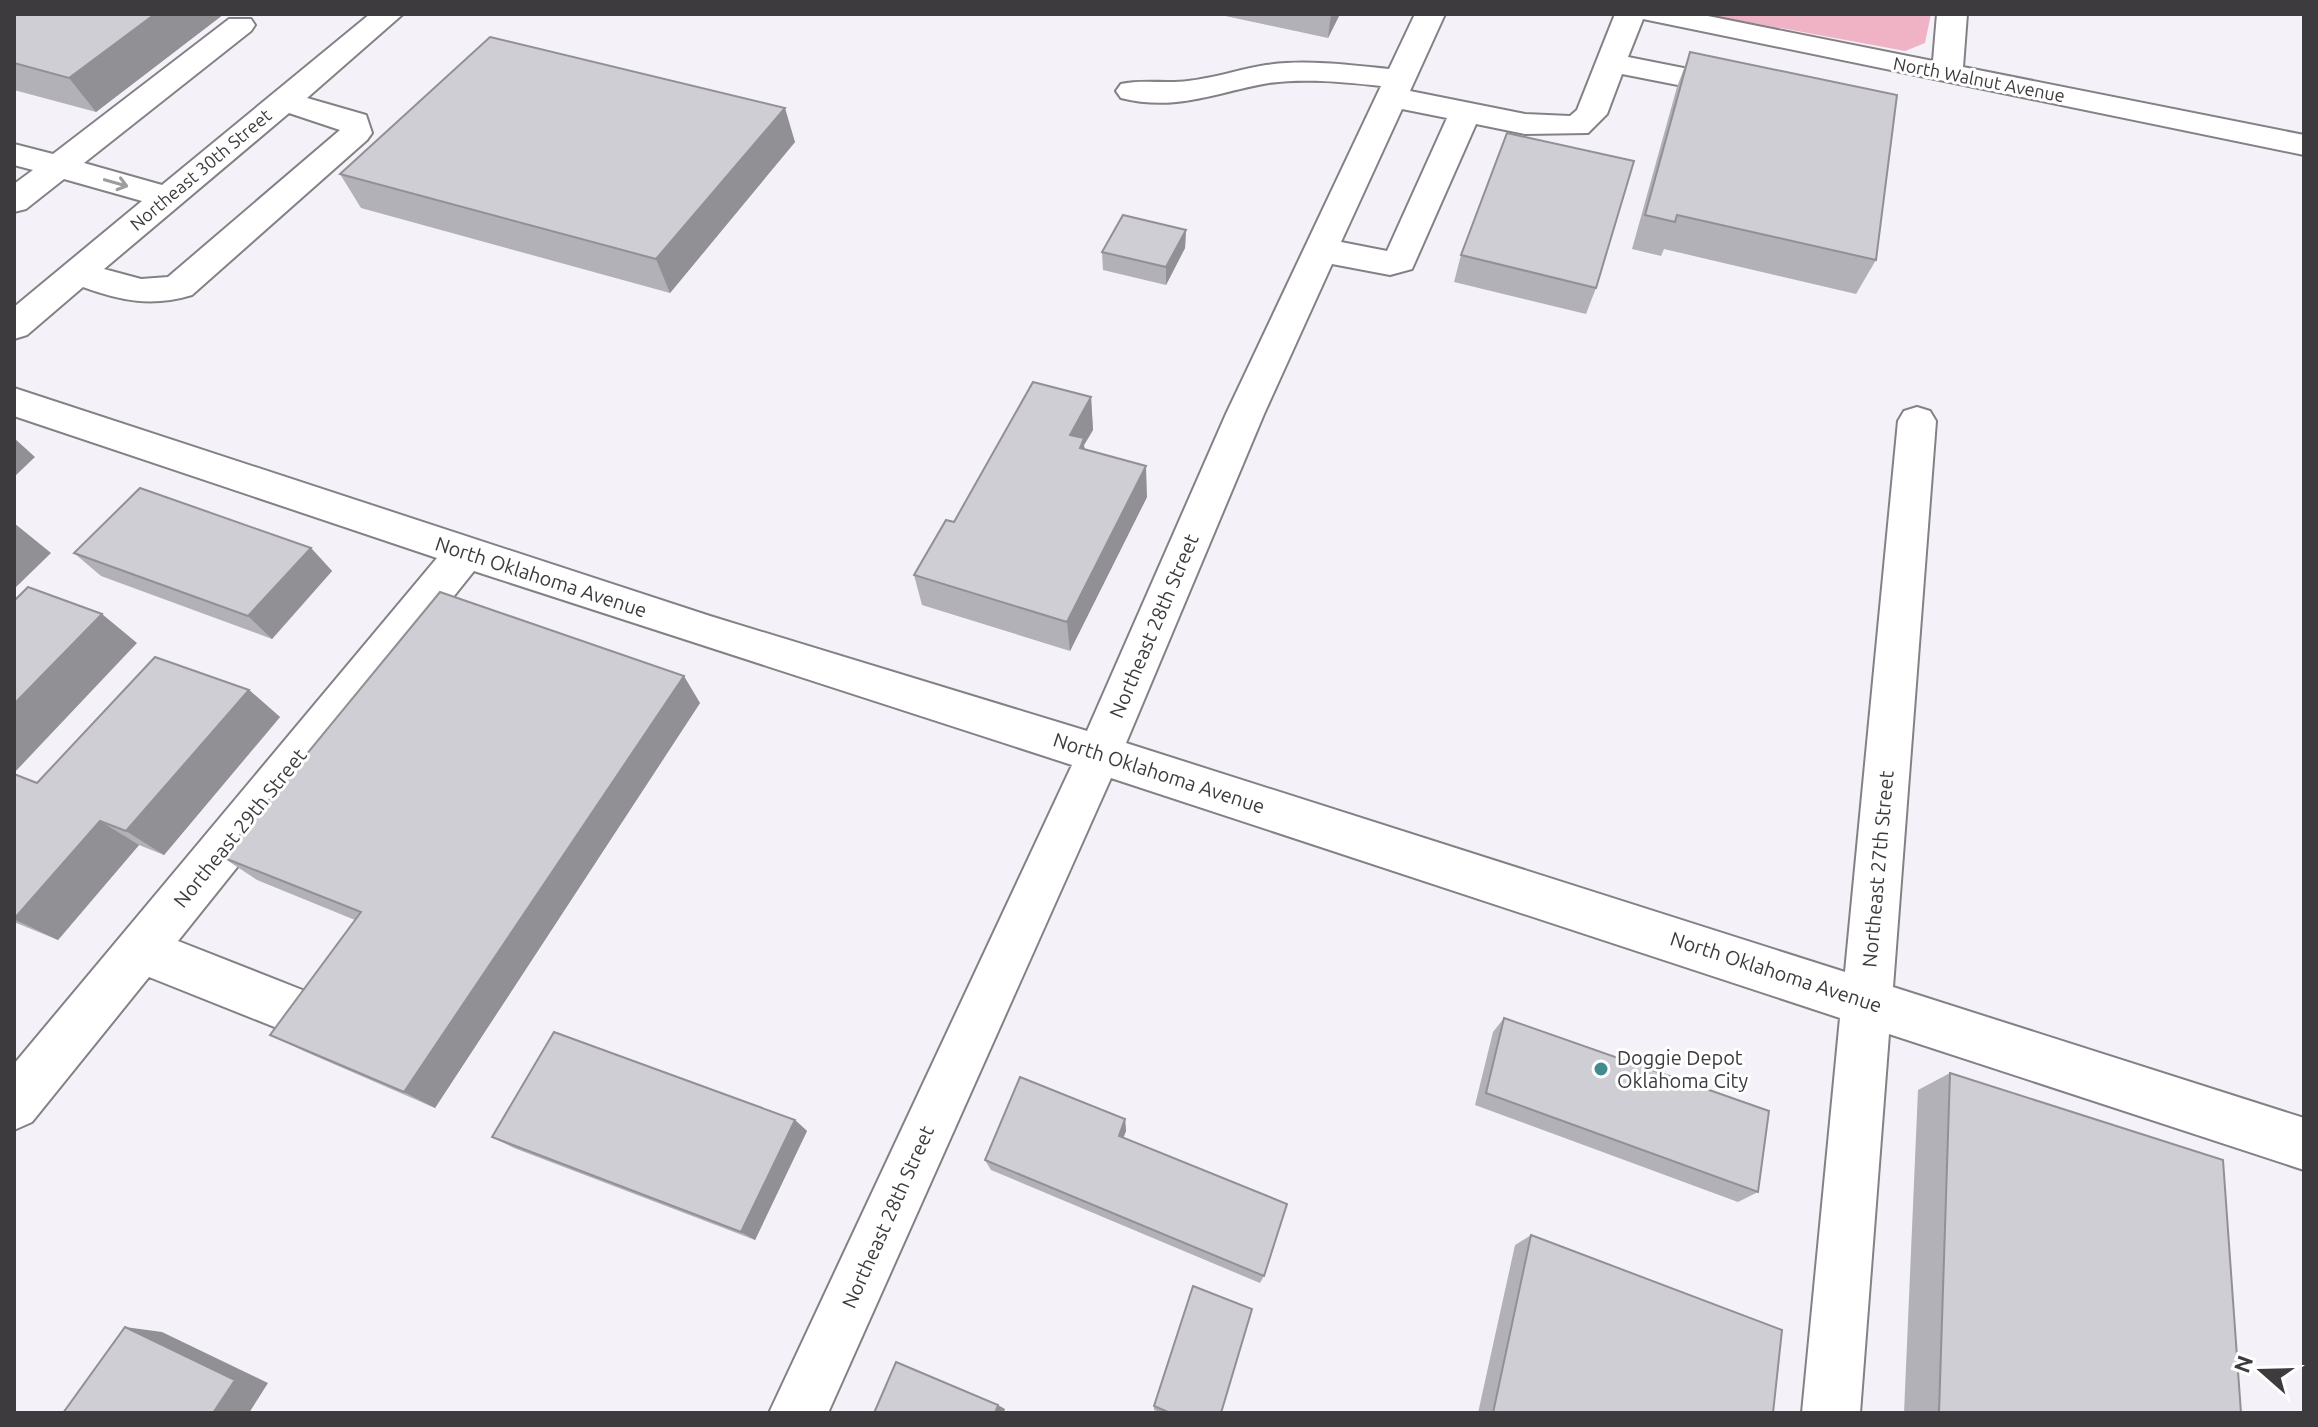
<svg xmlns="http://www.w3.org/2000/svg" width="2318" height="1427" viewBox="0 0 2318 1427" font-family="Ubuntu,sans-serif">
<rect width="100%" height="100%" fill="#f5f1f8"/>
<path fill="#efb3c5" d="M1704,14H1931L1925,43L1905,51Z"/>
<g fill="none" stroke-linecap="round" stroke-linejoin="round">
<g stroke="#848186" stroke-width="4">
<path id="minor" d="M370,14H403L307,98L366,115L372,133L367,140L192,295C152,307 122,301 83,287L27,335L14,339V307L142,201L64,179L26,209L14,212V184L33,170L14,165V144L53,154L229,19H251L255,25L251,31L84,163L162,185ZM289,113L340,130L168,277L141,279L104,269Z
M1415,14H1445L1410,91L1525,114L1570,116L1577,110L1615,14H1698L1933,61L1937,14H1967L1963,67L2304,135V155L1643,19L1628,57L1739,79L1750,81L1755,88L1750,95L1739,97L1622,74L1607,114L1588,133L1525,134L1476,124L1412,269L1390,275L1332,264L1264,414L1126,743L1845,972L1898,421L1904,411L1917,407L1930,411L1936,421L1893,987L2304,1118V1170L1889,1034L1860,1413H1802L1840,1018L1111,778L828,1413H769L1072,765L474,571L178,941L305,991L312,1008L305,1025L287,1032L149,977L32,1122L14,1130V1064L437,558L14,416V388L710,616L1087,731L1226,414L1381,86C1345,82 1305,78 1269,83C1216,92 1177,112 1121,98L1116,91L1121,84C1142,79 1166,84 1188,81C1215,78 1240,69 1266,65C1306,59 1350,65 1389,69ZM1402,109L1447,118L1387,251L1341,242Z"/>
</g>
<use href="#minor" fill="#fff" fill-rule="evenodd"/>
</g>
<path fill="#b2b1b7" d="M14,14H224L96,112L14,90Z
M1216,14H1340L1328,38Z
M1690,52L1876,260L1856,294L1664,249L1661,256L1632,249L1677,87Z
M795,142L670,293L361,208L340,174Z
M1186,230L1185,248L1166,285L1103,270L1102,252Z
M1461,255L1596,288L1586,314L1454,282Z
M1091,397L1093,430L1084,445L1085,449L1147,497L1070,651L922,605L914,575Z
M311,548L332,571L272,639L101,576L74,553Z
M249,690L280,717L164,855L139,845L58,940L14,922V774L37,783Z
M700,703L435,1108L306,1052L270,1035L355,920L257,880L222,857Z
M1504,1018L1758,1192L1738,1202L1475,1105L1493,1032Z
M1950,1073L2241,1413H1904L1918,1090Z
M1125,1119L1126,1131L1123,1137L1264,1276L1260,1283L991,1170L985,1160Z
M795,1120L807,1131L755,1240L514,1148L492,1137Z
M1531,1235L1773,1413H1478L1515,1245Z
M1154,1406L1221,1413H1162L1154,1410Z"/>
<path fill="#919095" d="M155,14H224L96,112L69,78Z
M1331,14H1340L1328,38Z
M785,108L795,142L670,293L656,259Z
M1186,230L1185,248L1166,285V267Z
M1091,397L1093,430L1084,445L1086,470L1070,435Z
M14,438L35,457L14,477Z
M1146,466L1147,497L1070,651L1067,622Z
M14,523L51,553L14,589Z
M311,548L332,571L272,639L248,616Z
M102,614L137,643L14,773V704Z
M684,676L700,703L435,1108L404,1092Z
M249,690L280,717L164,855L126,831Z
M100,821L139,845L58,940L14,919Z
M1125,1119L1126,1131L1120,1147L1119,1136Z
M795,1120L807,1131L755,1240L741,1232Z
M125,1327L162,1332L268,1383L249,1413H213Z
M998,1405L1005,1409L1004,1413H995Z"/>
<path fill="#cfced5" stroke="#919095" stroke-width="2" d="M14,14H155L69,78L14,63Z
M490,37L785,108L656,259L340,174Z
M1690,52L1897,95L1876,260L1677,215L1675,222L1645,215Z
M1507,133L1634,161L1596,288L1461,255Z
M1123,215L1186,230L1166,267L1102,252Z
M1033,382L1091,397L1070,435L1084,438L1080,448L1146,466L1067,622L914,575L946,520L954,522Z
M140,488L311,548L248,616L74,553Z
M28,587L102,614L14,704V601Z
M440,592L684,676L404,1092L270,1035L361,912L222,857Z
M155,657L249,690L126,831L100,821L14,919V774L37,783Z
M1504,1018L1769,1111L1758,1192L1486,1093Z
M554,1032L795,1120L741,1232L492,1137Z
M1950,1073L2223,1160L2241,1413H1939Z
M1020,1077L1125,1119L1119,1136L1287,1204L1264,1276L985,1160Z
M1531,1235L1782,1330L1773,1413H1493Z
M1193,1286L1252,1309L1221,1413H1170L1154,1406Z
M125,1327L235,1380L213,1413H63Z
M896,1362L998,1405L995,1413H874Z"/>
<defs><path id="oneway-shaft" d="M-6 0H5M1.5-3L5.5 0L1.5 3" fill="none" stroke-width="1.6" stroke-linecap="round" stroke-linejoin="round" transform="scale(2)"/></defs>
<use stroke="#9e9d9e" href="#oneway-shaft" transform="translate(116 183) rotate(16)"/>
<circle fill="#428a90" stroke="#fff" stroke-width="3" cx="1601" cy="1069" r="8"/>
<g text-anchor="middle" stroke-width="6" stroke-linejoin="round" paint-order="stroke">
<g font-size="18" fill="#3d3b3e" stroke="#fff">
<text transform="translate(1979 80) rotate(11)" y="6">North Walnut Avenue</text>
<text transform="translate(201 170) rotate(-40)" y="6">Northeast 30th Street</text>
</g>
<g font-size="20" fill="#3d3b3e" stroke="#fff">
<text transform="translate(541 577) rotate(18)" y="7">North Oklahoma Avenue</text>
<text transform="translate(1154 626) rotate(-67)" y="7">Northeast 28th Street</text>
<text transform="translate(1159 773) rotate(18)" y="7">North Oklahoma Avenue</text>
<text transform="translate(240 828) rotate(-51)" y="7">Northeast 29th Street</text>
<text transform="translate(1878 869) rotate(-85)" y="7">Northeast 27th Street</text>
<text transform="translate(1776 972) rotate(18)" y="7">North Oklahoma Avenue</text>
<text transform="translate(888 1217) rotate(-66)" y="7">Northeast 28th Street</text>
</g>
<g font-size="20" fill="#3d3b3e" stroke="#fff" text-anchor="start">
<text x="1617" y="1065">Doggie Depot<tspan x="1617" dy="23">Oklahoma City</tspan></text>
</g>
</g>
<rect width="2318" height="1427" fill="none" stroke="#3d3b3e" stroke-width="32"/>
<g transform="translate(2262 1371) rotate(290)" stroke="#ffffff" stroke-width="6" paint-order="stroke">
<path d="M0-6L14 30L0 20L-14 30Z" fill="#3d3b3e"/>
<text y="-12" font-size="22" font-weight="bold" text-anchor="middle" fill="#3d3b3e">N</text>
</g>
</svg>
